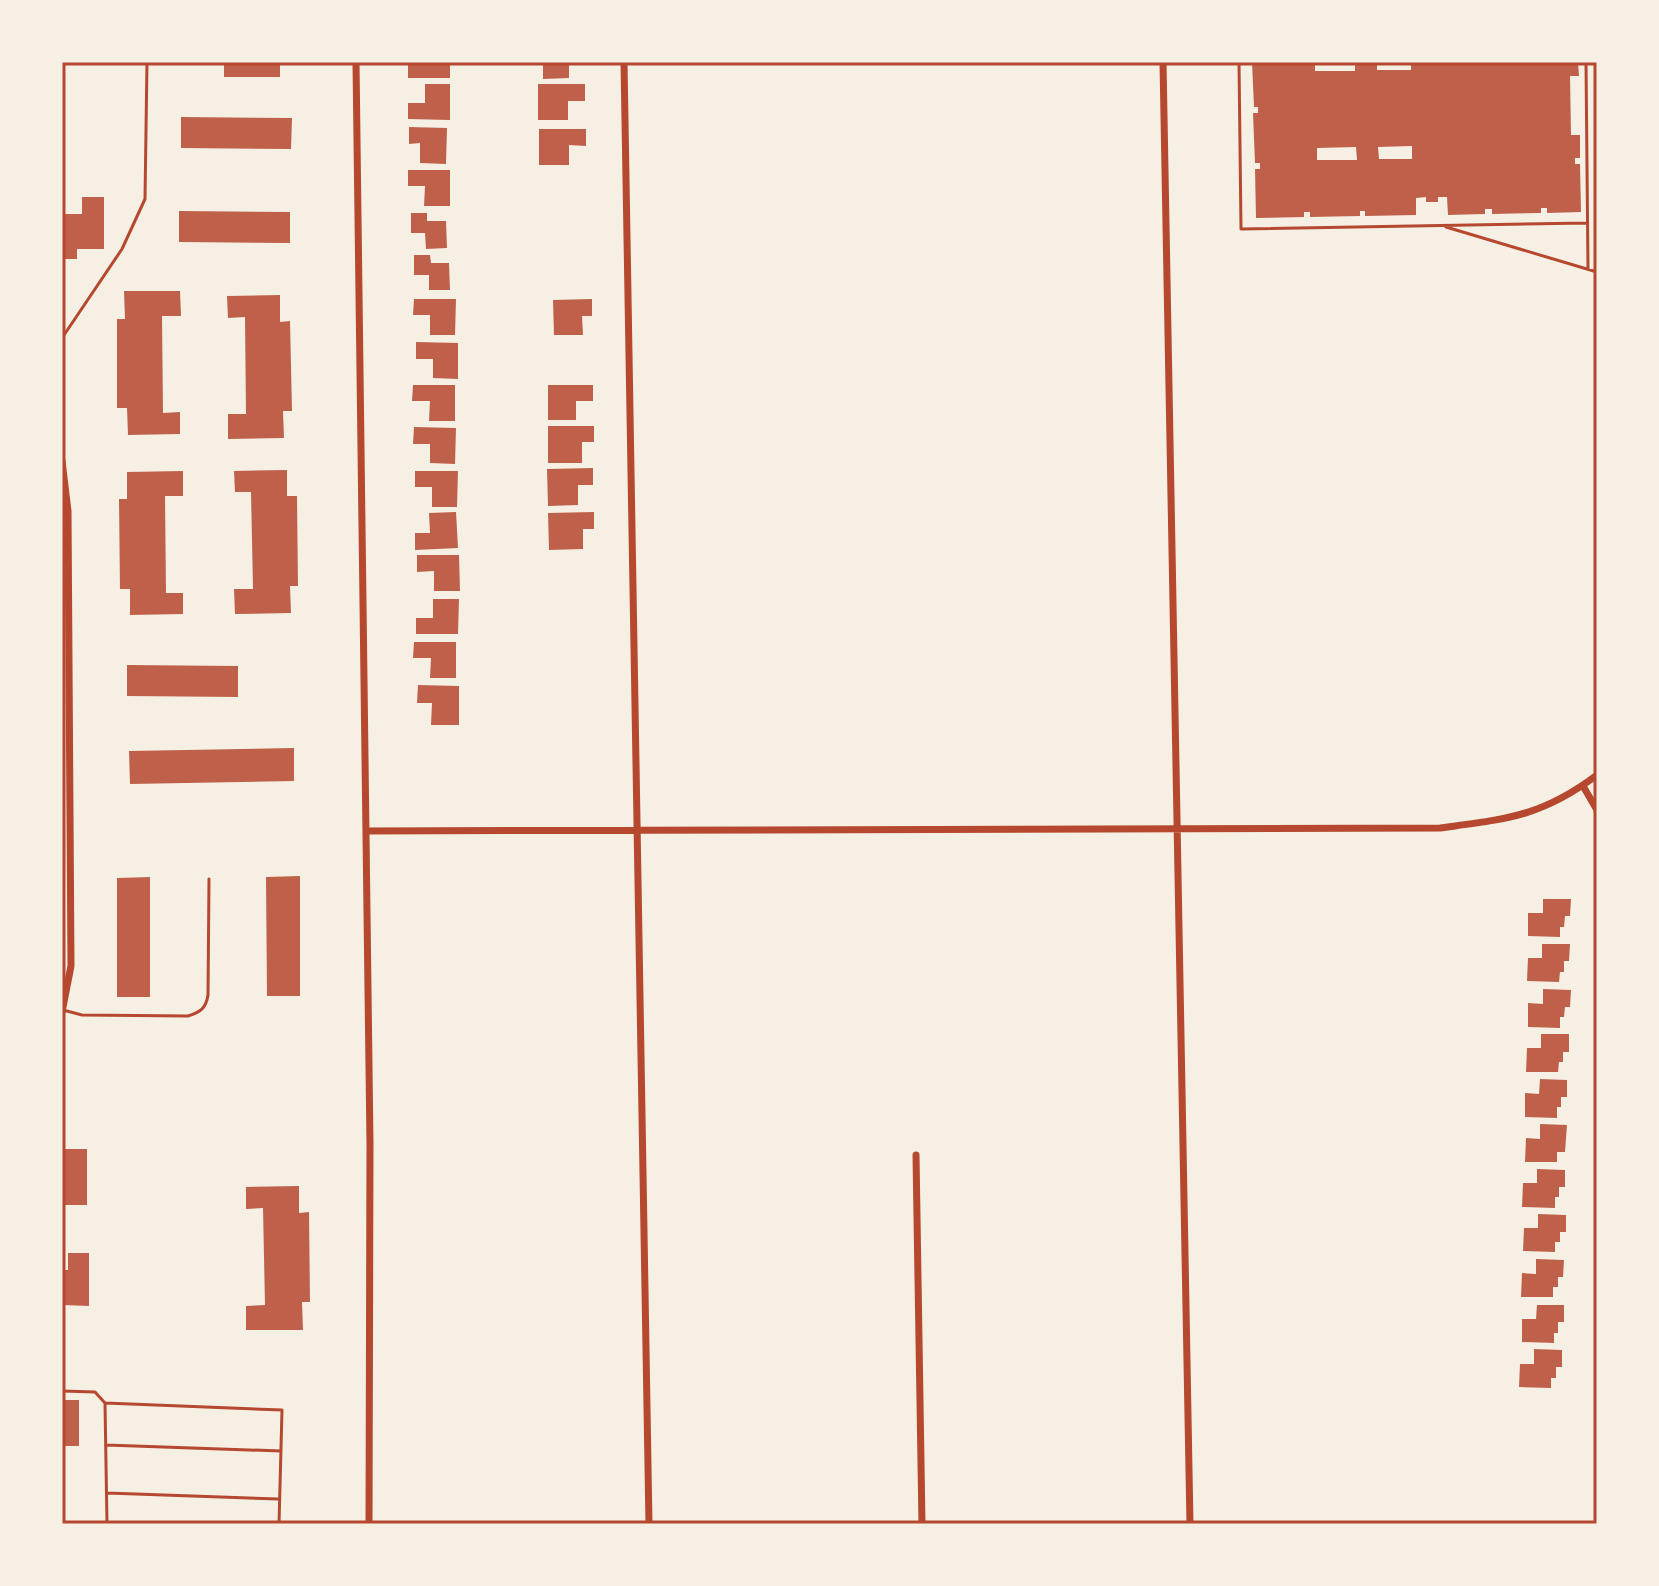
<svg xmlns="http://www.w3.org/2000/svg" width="1659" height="1586" viewBox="0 0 1659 1586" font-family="'Source Serif 4',serif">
<rect width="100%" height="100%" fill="#f6efe4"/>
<path fill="#bf614a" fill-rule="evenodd" d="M224,62H280V77H224Z
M408,62H450V78H408Z
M543,62H569V78L543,79Z
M1252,62H1315V71H1355V62H1377V70H1411V62H1578L1579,76H1570L1571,135H1580V158H1575V164H1580L1581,212L1547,213V208H1541V213L1492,214V209H1485V214L1448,215L1447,197H1438V202H1426V197L1416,198V215L1365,216V211H1360V216L1310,217V212H1304V217L1256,218L1255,169H1260V163H1255L1253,113H1258V107H1254ZM1412,146V159H1379L1378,147ZM1356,147L1357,160H1317V148Z
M425,84H450V120L408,119V103H425Z
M538,84H585V101H568V120H538Z
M181,117L292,118L291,149L181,148Z
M409,127L447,128L446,164L420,163V143L409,144Z
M539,129H586V146L569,145V165H539Z
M408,170H450V206H424L425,186H408Z
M82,197H104V249H77V259H62V214H82Z
M179,211L290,212V243L179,242Z
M411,213H427V221H446L447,248L426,249L425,233H411Z
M414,255H430L431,263H449L450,290H429V275H414Z
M124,291H180L181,316H162L163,413L180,412V434L128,435L127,408H117V319H125Z
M280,295V322L290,321L292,411H283L284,438L228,439V414H246L245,317L228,318L227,296Z
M414,299H456L455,335H430V315H413Z
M592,299V316H582L583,335H554L553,300Z
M416,342L458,343V379L433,378V359H416Z
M413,385H455V421H429L430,401H412Z
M548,385H593V401H576V420H548Z
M548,426H594V442H582V463H548Z
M414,427L456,428L455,464L430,463V444H413Z
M593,468V485H578V505L548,506L547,469Z
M287,470V496H297L298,586H290L291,613L235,614L234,589H253L251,492H235L234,471Z
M183,471V496H165L166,593H183V614L130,615V589H120L119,499H127V472Z
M415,471H458L457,507H432V487H415Z
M456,512L458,548L415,550V533H430L429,513Z
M594,512V529H583V549L549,550L548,513Z
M417,555H459L460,591H434V571L417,572Z
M433,599H459L458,634H416V618H433Z
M414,642H456V678H430L431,658H413Z
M127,665L238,666V697L127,696Z
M418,685L459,686V725H431L432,703H417Z
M294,748V781L130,784L129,751Z
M300,876V996H267L266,877Z
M150,877V997H117V878Z
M1543,899H1571L1570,916H1565L1564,927H1560V937L1528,936V913H1543Z
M1542,944H1570L1569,961H1564V972H1560L1559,982L1527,981L1528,958H1542Z
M1543,989L1571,990L1570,1007H1565L1564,1017H1560V1028L1528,1027V1003L1543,1004Z
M1541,1034H1569V1052H1563V1062H1559L1558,1072H1526L1527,1048H1541Z
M1540,1079L1567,1080V1097H1561V1107H1557V1118L1525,1117V1093L1539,1094Z
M1540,1124L1567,1125L1565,1152H1557V1162H1525L1526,1138L1540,1139Z
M62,1149H87V1205H62Z
M1537,1169L1565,1170V1187H1559V1197H1555V1208L1522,1207L1523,1183H1537Z
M299,1186V1213L309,1212L310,1302H302L303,1330H246V1306L265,1305L263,1208L246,1209V1187Z
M1538,1214L1566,1215V1232H1560V1242H1555V1252L1523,1251L1524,1228H1538Z
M68,1253H89V1306L62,1305V1270H68Z
M1536,1259L1564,1260L1563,1277H1558V1287H1553V1297H1521L1522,1273L1536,1274Z
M1537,1305H1564V1322H1558V1333H1554V1343L1522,1342V1319H1536Z
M1534,1349L1562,1350V1367H1556V1378H1551V1388L1519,1387L1520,1364H1534Z
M62,1400H79V1446H62Z"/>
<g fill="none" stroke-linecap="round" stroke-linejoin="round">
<path stroke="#b5482f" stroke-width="3" d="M1239,62L1241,229L1587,223
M1586,62L1588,269
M1446,227L1597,272"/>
<path stroke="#b5482f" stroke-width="3" d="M62,338L122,249L145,199L147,62
M63,1010L82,1015L188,1016C201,1012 206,1008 208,995L209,879
M62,1391L95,1392L105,1403L107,1524
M105,1403L282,1410L279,1524
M106,1445L281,1451
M107,1493L279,1499"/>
<path stroke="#b5482f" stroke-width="7" d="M356,62L370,1144L369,1524
M624,62L649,1524
M1163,62L1190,1524
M62,461L68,511L71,966L62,1012
M1583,786L1597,810
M366,831L1440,828C1506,819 1541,817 1597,775
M916,1155L922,1524"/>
</g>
<rect width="1659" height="1586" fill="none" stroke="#f6efe4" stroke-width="128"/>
<rect x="64" y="64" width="1531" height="1458" fill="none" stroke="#b5482f" stroke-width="3"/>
</svg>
